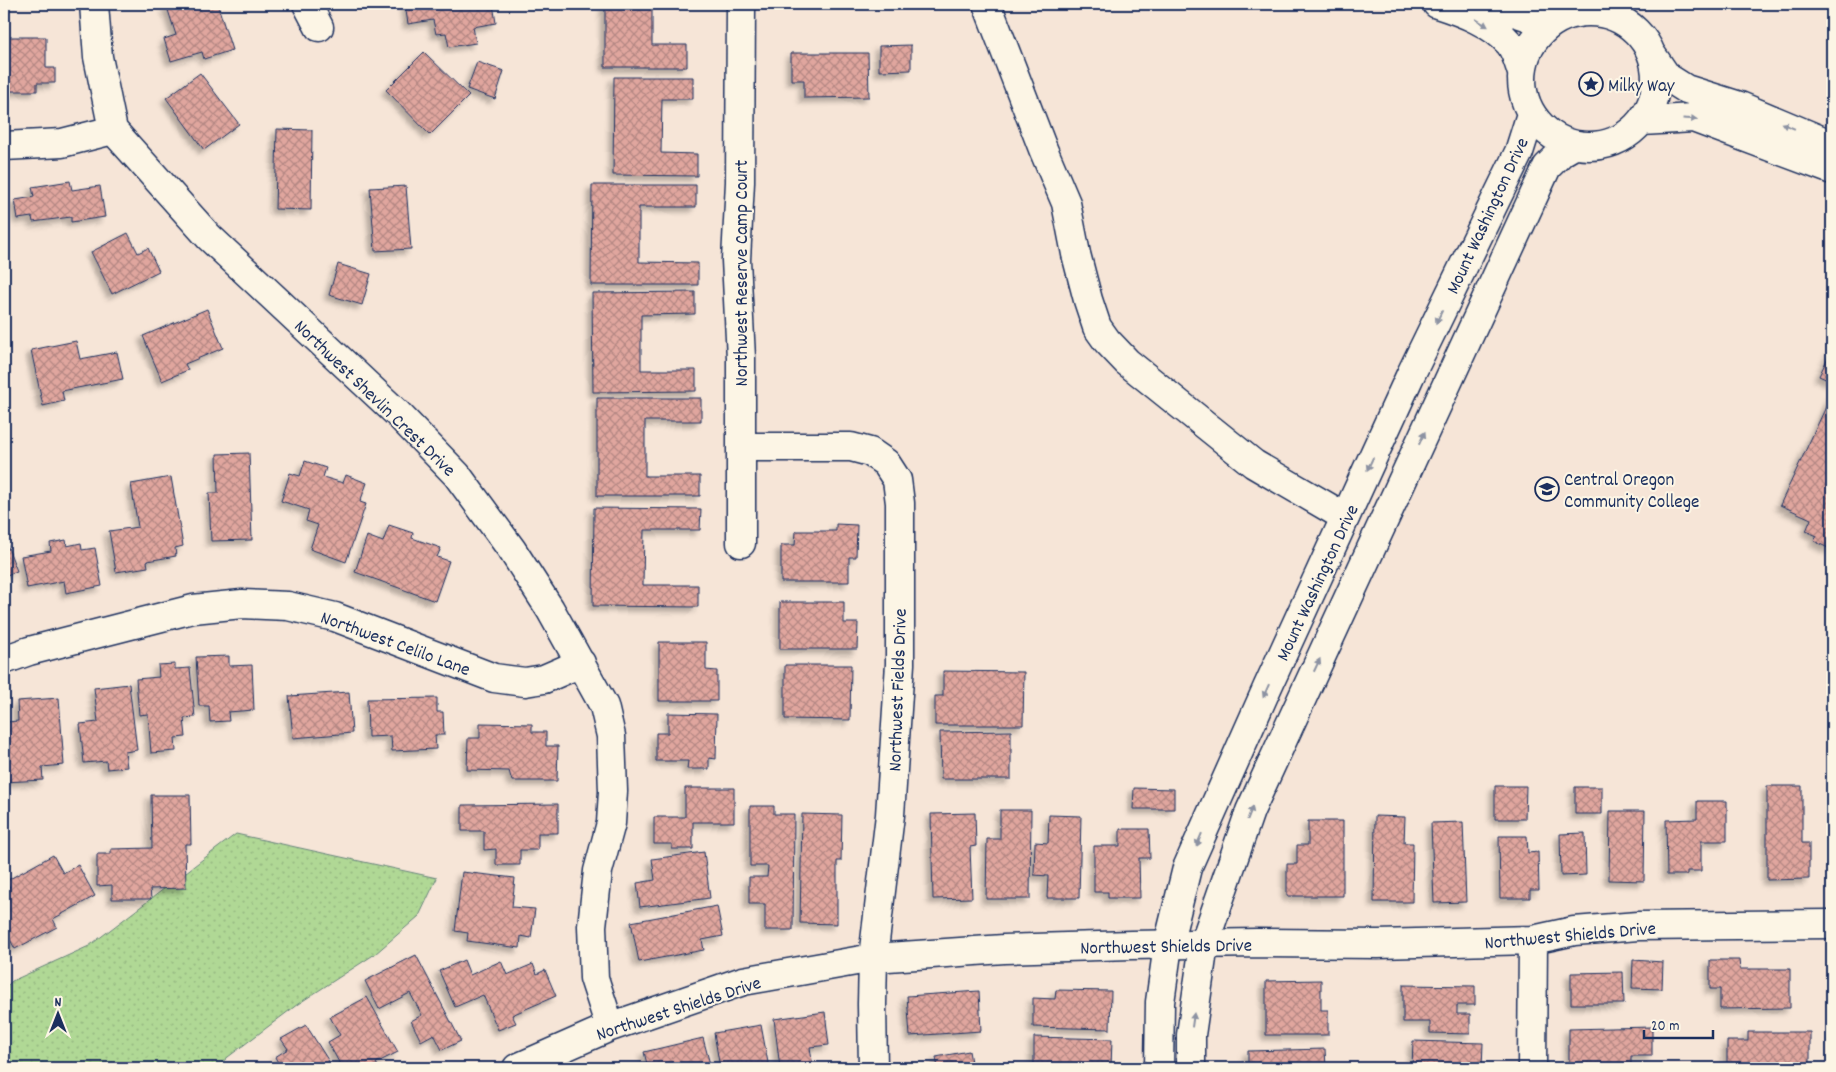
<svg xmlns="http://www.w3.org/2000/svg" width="1836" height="1072" viewBox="0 0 1836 1072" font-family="Dekko,sans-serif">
<defs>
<pattern id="grass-dots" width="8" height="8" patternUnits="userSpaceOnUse" patternTransform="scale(1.25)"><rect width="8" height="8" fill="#b0d895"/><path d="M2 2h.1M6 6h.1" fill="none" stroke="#97ba83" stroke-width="1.8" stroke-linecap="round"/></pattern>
<pattern id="building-cross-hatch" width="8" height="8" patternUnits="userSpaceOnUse" patternTransform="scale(1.25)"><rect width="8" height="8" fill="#e0a69e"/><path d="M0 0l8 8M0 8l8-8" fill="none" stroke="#b58884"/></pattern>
<filter id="shadow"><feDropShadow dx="-4.5" dy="4.5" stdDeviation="2.5" flood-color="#0004"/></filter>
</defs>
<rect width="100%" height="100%" fill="#f6e5d7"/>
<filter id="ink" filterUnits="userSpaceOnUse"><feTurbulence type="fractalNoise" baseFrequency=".02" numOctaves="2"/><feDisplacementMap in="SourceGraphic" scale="10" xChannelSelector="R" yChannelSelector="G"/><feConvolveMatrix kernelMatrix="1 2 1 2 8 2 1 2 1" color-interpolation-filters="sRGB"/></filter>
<g filter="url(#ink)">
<path fill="url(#grass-dots)" stroke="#66847a" d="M236,834L437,878L419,916L375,954L298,1004L228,1057L216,1068H4V989L12,981L89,946Z"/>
<path fill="url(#building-cross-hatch)" stroke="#1b2f5e" filter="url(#shadow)" d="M166,4H222L218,6L232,50L204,59L202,52L171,61L164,39L176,35Z
M405,4H493L496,23L473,27L476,43L449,47L446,33L436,34L433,20L408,24Z
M605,4H652V45H687V67H605Z
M4,37H46V68H55V83H37V91H4Z
M911,45V70L879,71V46Z
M424,52L469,96L430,135L386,90Z
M791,53H868L869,97L804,98V80H791Z
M477,62L504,71L495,99L467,89Z
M200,73L239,124L204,150L166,98Z
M614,77H693V99H662L661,153L697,154V176L613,175Z
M277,129L312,130L311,210L275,209Z
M70,181L72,190L100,186L105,217L71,222V217L33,222L32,217L18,219L15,200L34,197L32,187Z
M592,185H696V207H639V262L698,263V285H591Z
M406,186L411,249L375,251L370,188Z
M128,233L138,253L148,248L159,271L112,294L91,252Z
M338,264L371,274L362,305L329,295Z
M695,292V314L641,315V370H696V391L593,392L592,293Z
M207,309L223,348L185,364L188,370L162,381L143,336Z
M76,341L80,359L117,352L123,379L62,391L64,401L43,406L31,350Z
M1832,349V382L1819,376Z
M1832,394V550L1814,541L1817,536L1806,531L1811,519L1780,505Z
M597,398H701V421H645V476H700V496H597Z
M249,453L252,540L211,541L209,493H218L217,454Z
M305,461L326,468L323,477L343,483L346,475L367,483L360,502L366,504L346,562L310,549L318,525L306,521L309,510L281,501L290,473L300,476Z
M171,477L183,546L175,548L176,556L147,561L148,567L116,572L109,531L138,527L131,484Z
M594,508L701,509L700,530H644L643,585H698V607L593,606Z
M836,524L857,525L856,557H849V582H781V545H795L796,531H836Z
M389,525L413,533L412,538L441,548L437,557L449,561L435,601L355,572L367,536L383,542Z
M4,537L17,571L4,576Z
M66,540L67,546L81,543L82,550L95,548L102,586L66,593L64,581L27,588L21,556L51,551L50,543Z
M780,602H844V623H858L857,649H780Z
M659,642H706V670L717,671V701H659Z
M229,656V666L252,665L254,710L228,712L229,721L210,722L209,706H199L196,657Z
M175,664V669L190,668L195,717L184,718L186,737L175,738L176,751L151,753L148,714L139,715L136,679L159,677L158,665Z
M785,665H851L850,720L785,719Z
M943,671L1024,672L1023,725H935V696H943Z
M129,684L137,750L125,752L127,767L107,769L106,761L84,763L80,724L98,722L94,688Z
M349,692L352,733L293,738L289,696Z
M59,698L64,765L42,767L43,780L4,782V743H9L7,722L18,721L17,701Z
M437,698V712H443L444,735H435L436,749L392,751L391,736L368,737L367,699Z
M668,713L717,714L716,759L709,758V769H687L688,761H656V733H668Z
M480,723L532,724V732H546V746H558L557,781H512L509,771L467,770L468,738H480Z
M1011,731V779H941L940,732Z
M1495,786H1526L1525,819H1495Z
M1767,786H1802V843H1809V879L1767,880Z
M1575,787H1602V814H1575Z
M685,788H734V822H693V849H672V844H654V817H685Z
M1134,788L1174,789V809H1133Z
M151,795H190L191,844H185L186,888L150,889L151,899H112V885L97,886V854H111V849L152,848Z
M1697,801H1727V841H1701V871H1687V875H1667L1666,820L1697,819Z
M558,804V833H538V850H520V865H496V849L484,850V831H462V805Z
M750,806H774V814H794L793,930H765V904H749V877H767L768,866H750Z
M1000,810H1031L1030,899H986L987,839H1000Z
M1610,811H1645L1644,881L1609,880Z
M975,813L976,846L970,847L972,898L933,899L931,814Z
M802,814L842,815L841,861H837V924L800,923Z
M1049,815L1081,816L1079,898H1047L1048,876L1034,875L1035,842L1048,843Z
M1375,816L1405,817L1404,843H1413L1412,902H1374Z
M1308,821H1343V896H1287V864H1297V845H1308Z
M1463,822L1466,902L1434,903L1431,823Z
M1120,829H1149L1150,858H1139L1140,898H1108V892H1094V846H1120Z
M1585,833L1586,875L1561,876L1560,834Z
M1499,836H1527L1528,853L1538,852L1539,890H1530V898H1500Z
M704,852L710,898L640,907L637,883L655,880L652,859Z
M53,855L63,873L78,865L95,896L53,919L57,927L15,949L4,928V890L10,887L6,881Z
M462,872L515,878L512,907L535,909L531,938L521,936L520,948L467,941L468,933L455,931Z
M717,906L723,936L702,940L704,950L639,962L631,922Z
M416,955L461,1041L442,1050L434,1034L421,1041L411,1021L422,1015L410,993L379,1009L365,981Z
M464,960L470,975L501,961L507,975L533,964L537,974L545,970L556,996L512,1015L516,1023L498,1030L483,995L455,1007L439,971Z
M1633,960L1663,962L1662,989L1632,988Z
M1710,960H1739L1740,969H1790V1008L1720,1009V989H1710Z
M1623,972L1624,1004H1571V973Z
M1321,980V1010H1328V1035H1266V981Z
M1403,985L1475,986V1005H1457V1014H1470V1034L1430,1033V1022H1403Z
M1056,990L1111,991L1110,1029L1033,1027V998L1055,999Z
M979,991L981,1031L910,1036L907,996Z
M367,997L398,1052L376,1063L379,1068H342L328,1042L340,1035L330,1017Z
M825,1012L829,1045L810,1047L813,1068H780L774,1019Z
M306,1025L333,1068H281L275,1057L288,1049L281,1039Z
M761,1025L769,1068H720L714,1033Z
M1652,1027V1056H1631V1065L1569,1066V1029Z
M1748,1032H1810V1068H1727V1041H1748Z
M1034,1037L1112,1039L1111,1068H1034Z
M703,1038L711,1068H648L644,1052Z
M1413,1041L1483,1043L1482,1068H1412Z
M1325,1049L1326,1068H1248V1051Z
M969,1051L972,1068H938L936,1057Z"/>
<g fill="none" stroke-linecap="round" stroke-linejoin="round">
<g stroke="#1b2f5e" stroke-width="31">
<path id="street" d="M94,4L98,57L113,130L209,237L398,414L457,475L512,550L550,609L604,706L611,736L613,791L611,823L598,871L592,926L594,978L610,1027
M307,4L319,27
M987,4L1043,149L1066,203L1076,254L1088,300L1097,327L1107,341L1127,362L1254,464L1345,517
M4,146L62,143L113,130
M741,447H851L870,452L886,463L897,480L900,503V664L890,815L873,958L872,1004L873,1068
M741,543V358L736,260L740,182L741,4
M4,660L29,651L193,609L242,604L288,606L335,617L494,678L525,682L544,679L581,663
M517,1068L610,1027L743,981L873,958L1004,949L1131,945L1257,943L1378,944L1533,940L1574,931L1638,926L1832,924
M1532,1068L1533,940"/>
</g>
<g stroke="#1b2f5e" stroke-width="31">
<path id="secondary" d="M1437,4C1462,12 1492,23 1510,44C1516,52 1519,64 1522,73
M1500,4L1517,13L1538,20L1563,17
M1522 79a67 67 0 1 1 134 0a67 67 0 1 1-134 0Z
M1652,55L1667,77L1686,89L1740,106L1823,141L1832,147
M1642,121L1693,118L1832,170
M1159,1068L1160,1002L1168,945L1187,868L1268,686L1410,376L1519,152L1531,114
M1191,1068V1035L1204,944L1250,811L1547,167L1562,152L1574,145"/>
</g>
<use href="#street" stroke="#fcf5e5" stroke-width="28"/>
<use href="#secondary" stroke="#fcf5e5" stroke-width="28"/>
</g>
<defs><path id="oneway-solid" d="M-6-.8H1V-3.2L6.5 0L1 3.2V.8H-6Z" transform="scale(1.25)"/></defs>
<g fill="#8c92a2">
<use href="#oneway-solid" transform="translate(1482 23) rotate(32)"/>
<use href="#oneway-solid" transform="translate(1690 119) rotate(4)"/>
<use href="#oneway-solid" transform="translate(1788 126) rotate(-157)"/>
<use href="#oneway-solid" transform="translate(1439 317) rotate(116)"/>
<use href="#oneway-solid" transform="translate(1422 438) rotate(-65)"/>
<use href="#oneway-solid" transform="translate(1370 464) rotate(115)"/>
<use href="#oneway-solid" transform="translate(1317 665) rotate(-65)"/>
<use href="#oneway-solid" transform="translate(1266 691) rotate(114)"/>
<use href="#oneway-solid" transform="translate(1250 813) rotate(-69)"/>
<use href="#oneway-solid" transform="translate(1199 840) rotate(113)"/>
<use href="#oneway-solid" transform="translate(1193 1020) rotate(-82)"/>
</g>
</g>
<defs>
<g id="sight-ring" transform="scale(1.25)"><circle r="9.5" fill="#fcf5e5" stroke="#1b2f5e" stroke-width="1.5"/><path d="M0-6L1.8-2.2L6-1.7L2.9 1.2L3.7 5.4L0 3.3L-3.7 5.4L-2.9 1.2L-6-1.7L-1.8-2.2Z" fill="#1b2f5e"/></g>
<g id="university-ring" transform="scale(1.25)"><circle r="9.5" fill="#fcf5e5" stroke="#1b2f5e" stroke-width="1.5"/><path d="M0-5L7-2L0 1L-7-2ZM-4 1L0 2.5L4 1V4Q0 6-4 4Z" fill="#1b2f5e"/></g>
</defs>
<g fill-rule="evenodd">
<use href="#sight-ring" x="1591" y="84"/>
<use href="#university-ring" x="1547" y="489"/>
</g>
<g text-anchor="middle" stroke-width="4" stroke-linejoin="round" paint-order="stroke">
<g font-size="19" fill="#1b2f5e" stroke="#fcf5e5" text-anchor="start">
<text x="1608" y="91">Milky Way</text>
<text x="1564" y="485">Central Oregon<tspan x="1564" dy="22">Community College</tspan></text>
</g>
<g font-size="19" fill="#1b2f5e" stroke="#fcf5e5">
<text transform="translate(1486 215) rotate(-65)" y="7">Mount Washington Drive</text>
<text transform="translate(740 273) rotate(-90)" y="7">Northwest Reserve Camp Court</text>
<text transform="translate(376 397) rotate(44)" y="7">Northwest Shevlin Crest Drive</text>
<text transform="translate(1316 582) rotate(-65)" y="7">Mount Washington Drive</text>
<text transform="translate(396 642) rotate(20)" y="7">Northwest Celilo Lane</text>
<text transform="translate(896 690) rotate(-88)" y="7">Northwest Fields Drive</text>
<text transform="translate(1570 934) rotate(-5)" y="7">Northwest Shields Drive</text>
<text transform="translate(1166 945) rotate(-1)" y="7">Northwest Shields Drive</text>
<text transform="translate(678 1007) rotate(-18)" y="7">Northwest Shields Drive</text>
</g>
</g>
<rect width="1836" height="1072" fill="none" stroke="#fcf5e5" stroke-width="20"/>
<rect x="10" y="10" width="1816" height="1052" fill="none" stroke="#1b2f5e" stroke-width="2" filter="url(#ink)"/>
<g transform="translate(58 1014)" stroke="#fcf5e5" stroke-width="4" paint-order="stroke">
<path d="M0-4L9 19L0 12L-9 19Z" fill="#1b2f5e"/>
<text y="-8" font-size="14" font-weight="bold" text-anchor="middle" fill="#1b2f5e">N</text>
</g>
<path d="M1644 1030v8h69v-8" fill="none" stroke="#1b2f5e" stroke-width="2.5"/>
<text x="1651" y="1030" font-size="15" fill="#1b2f5e" stroke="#fcf5e5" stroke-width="4" paint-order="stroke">20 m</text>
</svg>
